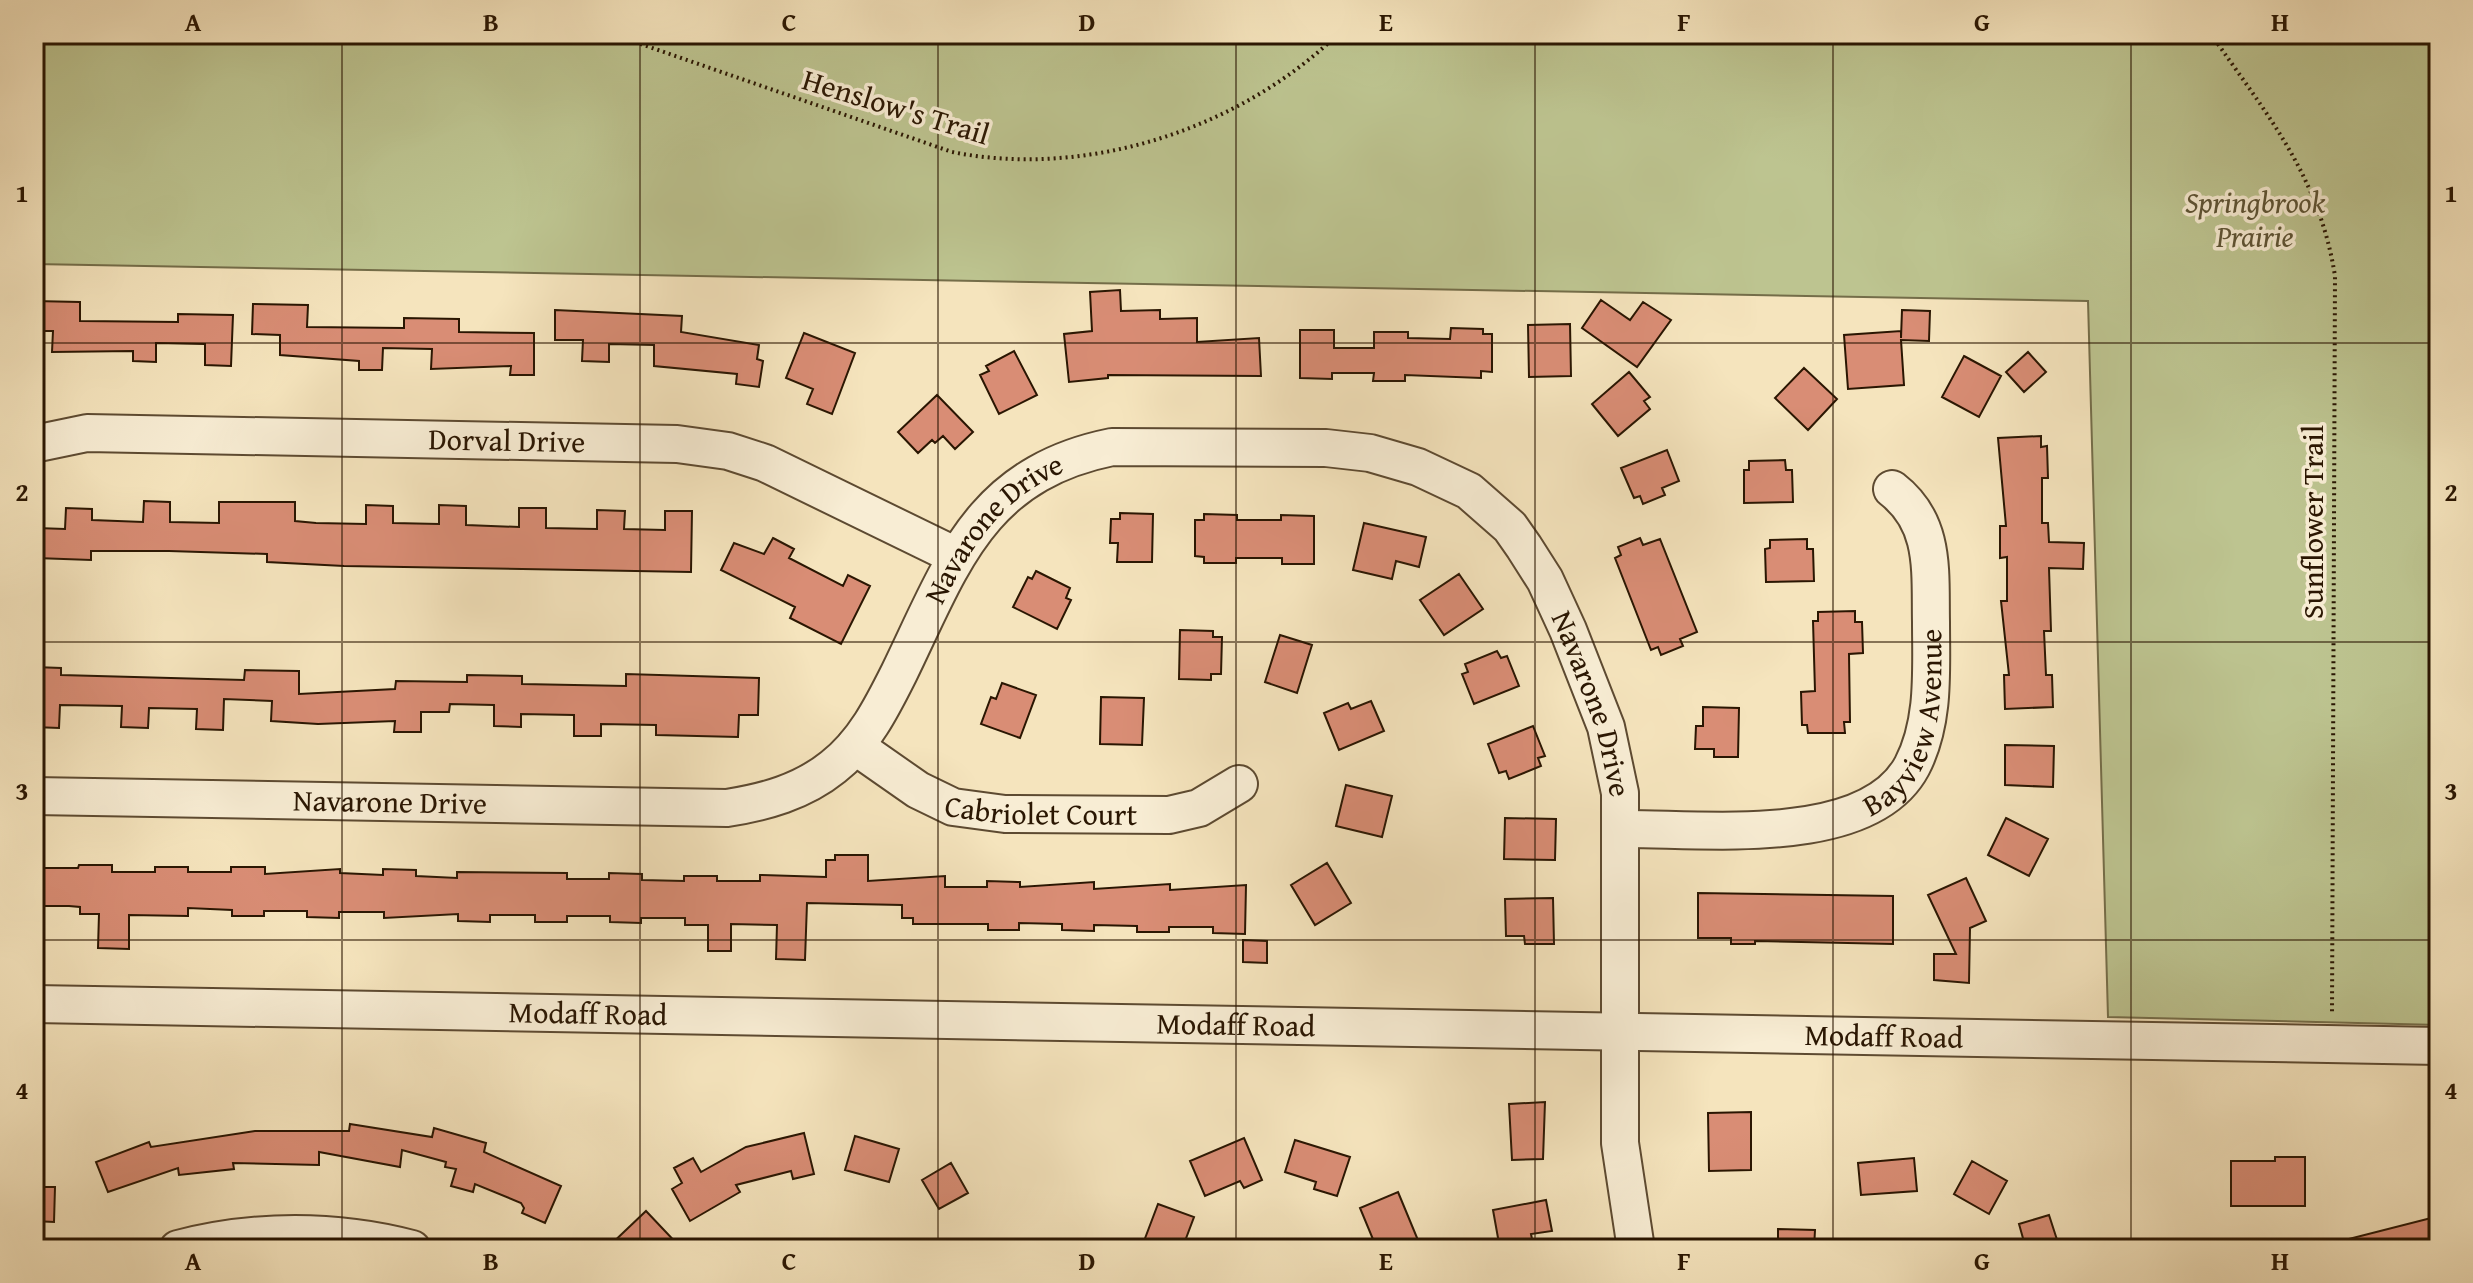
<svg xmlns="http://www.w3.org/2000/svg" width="2473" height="1283" viewBox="0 0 2473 1283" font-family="'Gentium Book Plus',serif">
<rect width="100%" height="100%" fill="#f5e4bd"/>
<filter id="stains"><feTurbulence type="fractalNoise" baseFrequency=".0025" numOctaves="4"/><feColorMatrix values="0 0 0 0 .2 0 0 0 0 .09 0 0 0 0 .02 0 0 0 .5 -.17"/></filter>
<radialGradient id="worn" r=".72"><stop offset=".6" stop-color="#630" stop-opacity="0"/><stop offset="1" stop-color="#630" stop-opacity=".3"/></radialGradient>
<path fill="#bdc490" stroke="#746d49" stroke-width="2" d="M34,34H2439V1025L2108,1017L2088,301L34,264Z"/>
<path fill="#d98d75" stroke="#2a1602" stroke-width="2" d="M1120,290L1121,311L1160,310V319L1197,318V342L1259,338L1261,376L1108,375V378L1069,382L1064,334L1092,331L1090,292Z
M1601,300L1630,320L1643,302L1671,320L1637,367L1582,328Z
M34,301L80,302V321L178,322V314L233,315L231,366L205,365V344L156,343V362L133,361V351L52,352L53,331H34Z
M253,304L308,305L307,327L404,328V318L459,319V332L534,333V375H510L511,366L431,369L432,349L383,348L382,370H359V361L280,355V335L252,334Z
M555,310L682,316L681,332L759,345L757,359L763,361L759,387L736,384L737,374L654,366V345L609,344V362L582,361L583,340H555Z
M1902,310L1930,311L1929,341L1901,340L1904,385L1848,389L1844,335L1901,331V338Z
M1570,324L1571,376L1529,377L1528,325Z
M1451,328L1483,329V334H1492V372L1481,371V378L1405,375V381H1373L1374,373H1332V379L1300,378V330H1334V348H1374V332H1408V338L1450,339Z
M804,333L855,353L832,414L807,404L813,389L786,378Z
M1014,351L1037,395L999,414L980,375L989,371L986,366Z
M2028,352L2046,372L2024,392L2006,372Z
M1964,356L2001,376L1979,417L1942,397Z
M1804,368L1837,399L1808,430L1775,398Z
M1629,372L1650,397L1644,401L1650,409L1618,436L1592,404Z
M937,395L973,432L955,449L943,436L935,443L932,440L918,453L898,432Z
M2041,436V447L2047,446L2048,478H2042V523H2048L2049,542L2084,543L2083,569L2049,568L2051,631H2044L2046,675H2052L2053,707L2005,709L2004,675H2009L2001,601H2007V557L2000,558V526H2006L1998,438Z
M1667,450L1679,481L1662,488L1665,495L1643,504L1640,496L1634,498L1621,468Z
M1785,460L1786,470H1792L1793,502L1744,503V470H1749V461Z
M144,501L170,502V522L219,523V502H295V521L316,523L366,524V505L393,506V523L439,524V505L466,506V525L519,527V508H546V528L597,529V510L625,511L624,529L665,530V511H692L691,572L344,566L267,562V554L169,551H91V560L36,558L37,528L65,529L66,508L92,509V520L143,522Z
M1120,513L1153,514L1152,562H1117L1118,543H1110L1111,519H1120Z
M1204,514L1237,515V520H1281V515L1314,516V564H1282V558H1236V563H1204V557L1195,556V520H1204Z
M1364,523L1426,537L1419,567L1396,561L1392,579L1353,570Z
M773,538L794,549L789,558L843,586L848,575L870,586L841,644L790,618L795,607L721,570L734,543L764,554Z
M1640,538L1643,545L1660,539L1697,632L1680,639L1683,646L1661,655L1658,647L1651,650L1615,558L1621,555L1618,547Z
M1807,539V549H1813L1814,581L1766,582L1765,549L1770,548V540Z
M1036,571L1070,588L1066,598L1071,600L1057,629L1013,607L1028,577L1032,579Z
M1459,574L1483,609L1444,635L1420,600Z
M1855,611V622H1862L1863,653L1849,654L1850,722H1844L1845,733H1808L1807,725H1802L1801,692L1815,691L1813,621H1818V612Z
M1180,630L1213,631V637H1222L1221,674H1211V680L1179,679Z
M1280,635L1312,645L1297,693L1265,682Z
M1497,651L1501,658L1507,656L1519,686L1474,704L1462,674L1468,672L1465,664Z
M34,667L61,668V675L244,680L245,670L299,671V694L395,689L396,681L467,682V675L522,676V684L626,686V674L759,678L758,715H739L738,737L656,735V725L601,724V736H574V715L521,714V727L494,726V705L450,704L449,712H421V732H394L395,721L318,724L271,721L272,701L224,699L223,730L196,729L197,709L149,708L148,728L121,727L122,706L60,705L59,728L34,727Z
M1002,683L1036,695L1020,738L981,724L991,697L996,699Z
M1101,697L1144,698L1142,745L1100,744Z
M1371,701L1384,731L1339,750L1324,713L1348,703L1351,709Z
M1703,707L1739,708L1738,757H1714V749H1695L1696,726H1703Z
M1533,726L1545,756L1538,758L1541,766L1509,779L1506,771L1499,773L1488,744Z
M2005,745L2054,746L2053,787L2005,785Z
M1346,785L1392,796L1382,837L1336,826Z
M1505,818L1556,819L1555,860L1504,859Z
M2006,818L2048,839L2029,876L1988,855Z
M835,855H868V881L945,876V887H987V881L1020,882V887L1094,882V889L1170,884V890L1246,885L1245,934L1213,933V927H1169V932H1137V926L1094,925V931L1062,930V924L1019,923V930H988V924H913V918H902V905L807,903L805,960L776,959L777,925L731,924V951H708V925H685V918H641V923L610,922V916H567V922H535V915H490V922L458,921V914L384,918V912H339V918L307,917V911H264V916H232V910L188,908V916L129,915V949L98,948L99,914H80V907L69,906H34V868H78L79,865H112V872H155V867H188V872H231V867H265V874L340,869V873L383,875V869L416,870V876L457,878V872L567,873V879H609V873L642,874V880L684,881V876H717V881H760V875L826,877V860H835Z
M1327,863L1351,903L1315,925L1291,885Z
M1966,878L1986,921L1970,928L1969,983L1934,980V954H1956L1928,895Z
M1698,893L1893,896V944L1755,941V944H1731V938H1698Z
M1553,898L1554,944H1525L1524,936H1506L1505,899Z
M1243,940L1267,941V963L1243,962Z
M1545,1102L1543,1159L1512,1160L1509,1104Z
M1751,1112V1170L1709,1171L1708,1113Z
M350,1124L432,1137L434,1128L486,1143L484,1152L561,1186L545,1223L522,1213L524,1208L521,1203L475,1184L473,1192L451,1186L456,1169L445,1167L446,1162L402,1150L400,1167L319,1152V1165L233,1163L234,1169L179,1175L178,1168L108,1192L96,1162L149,1142L151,1147L255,1131H349Z
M804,1133L814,1174L793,1179L791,1171L736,1185L740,1192L690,1221L672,1189L682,1183L674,1168L693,1158L701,1172L746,1147Z
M855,1136L899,1149L889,1182L845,1170Z
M1244,1138L1262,1180L1244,1188L1240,1181L1205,1196L1190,1161Z
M1295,1140L1350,1157L1337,1196L1314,1189L1316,1182L1285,1172Z
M2275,1157H2305V1206H2231V1161H2275Z
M1914,1158L1917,1191L1861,1195L1858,1163Z
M1972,1161L2007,1181L1989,1214L1954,1194Z
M951,1163L968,1193L939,1209L922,1180Z
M34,1187H55L54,1222L34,1221Z
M1398,1192L1420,1245L1410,1249H1377L1360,1208Z
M1546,1200L1552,1231L1531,1234L1534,1249H1500L1493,1210Z
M1158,1204L1194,1217L1182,1249H1141Z
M646,1211L682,1249H606Z
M2049,1215L2060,1249H2026L2019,1224Z
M2435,1217L2439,1249H2338L2337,1242Z
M1778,1229L1815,1230L1814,1249H1778Z"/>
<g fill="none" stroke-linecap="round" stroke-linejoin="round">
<g stroke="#5d4a31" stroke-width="40">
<g id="minor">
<path id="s1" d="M34,444L87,433L677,444L728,451L765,463L956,556"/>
<path id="s2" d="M855,746L918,790L953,807L1005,814L1169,815L1199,808L1239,784"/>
<path id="s3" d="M34,796L727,808C765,802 802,792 833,767C864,743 882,707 899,673C952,564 979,474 1112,447L1326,448L1370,453L1418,467L1469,491L1510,527L1524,547L1545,580L1568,630L1606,727L1620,793V1143L1636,1249"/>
<path id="s4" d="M1622,829C1702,828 1868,849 1912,766C1935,722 1931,670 1931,622C1930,571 1936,523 1892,489"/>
<path id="s5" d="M34,1004L2439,1046"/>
<path d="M178,1249C254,1229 336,1229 412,1249"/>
</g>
</g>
<path stroke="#2a1602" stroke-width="4" stroke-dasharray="2 4" stroke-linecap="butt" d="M612,34L952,152C1087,179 1240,129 1338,34
M2211,34C2267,115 2319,175 2335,276L2332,1014"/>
<use href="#minor" stroke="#f8edd4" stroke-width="36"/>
</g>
<path fill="none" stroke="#2a1602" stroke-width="2" stroke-opacity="0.55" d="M342,34V1249M640,34V1249M938,34V1249M1236,34V1249M1535,34V1249M1833,34V1249M2131,34V1249M34,343H2439M34,642H2439M34,940H2439"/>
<g text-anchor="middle" stroke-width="7" stroke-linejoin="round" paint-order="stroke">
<g font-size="30" fill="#2a1602" stroke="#f8edd4">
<text transform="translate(896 107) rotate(17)" y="10">Henslow's Trail</text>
<text dy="10" stroke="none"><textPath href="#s1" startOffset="474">Dorval Drive</textPath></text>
<text transform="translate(2313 522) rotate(-90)" y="10">Sunflower Trail</text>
<text dy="10" stroke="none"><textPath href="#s3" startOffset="1100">Navarone Drive</textPath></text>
<text dy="10" stroke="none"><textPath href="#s3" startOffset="1866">Navarone Drive</textPath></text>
<text dy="10" stroke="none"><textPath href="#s4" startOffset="348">Bayview Avenue</textPath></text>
<text dy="10" stroke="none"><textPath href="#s3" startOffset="356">Navarone Drive</textPath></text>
<text dy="10" stroke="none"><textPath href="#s2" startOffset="204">Cabriolet Court</textPath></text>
<text dy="10" stroke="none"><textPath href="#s5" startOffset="554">Modaff Road</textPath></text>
<text dy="10" stroke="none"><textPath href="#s5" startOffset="1202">Modaff Road</textPath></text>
<text dy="10" stroke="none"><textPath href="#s5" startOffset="1850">Modaff Road</textPath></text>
</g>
<g font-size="30" font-style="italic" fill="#5d5334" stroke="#f8edd4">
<text x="2255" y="213">Springbrook<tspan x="2255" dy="34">Prairie</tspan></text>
</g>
</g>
<rect width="2473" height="1283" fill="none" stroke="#f5e4bd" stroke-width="88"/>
<rect x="44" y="44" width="2385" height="1195" fill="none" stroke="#2a1602" stroke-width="3"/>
<g font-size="26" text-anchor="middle" font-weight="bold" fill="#2a1602">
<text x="193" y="31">A</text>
<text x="491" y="31">B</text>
<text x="789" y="31">C</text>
<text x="1087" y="31">D</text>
<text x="1386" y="31">E</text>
<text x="1684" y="31">F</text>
<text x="1982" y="31">G</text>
<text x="2280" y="31">H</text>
<text x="22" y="202">1</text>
<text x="2451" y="202">1</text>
<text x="22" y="501">2</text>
<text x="2451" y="501">2</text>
<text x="22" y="800">3</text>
<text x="2451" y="800">3</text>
<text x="22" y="1099">4</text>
<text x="2451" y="1099">4</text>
<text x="193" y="1270">A</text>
<text x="491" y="1270">B</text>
<text x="789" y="1270">C</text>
<text x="1087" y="1270">D</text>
<text x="1386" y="1270">E</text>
<text x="1684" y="1270">F</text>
<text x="1982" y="1270">G</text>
<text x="2280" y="1270">H</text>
</g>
<rect width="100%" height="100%" filter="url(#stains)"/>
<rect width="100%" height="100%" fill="url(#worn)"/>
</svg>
